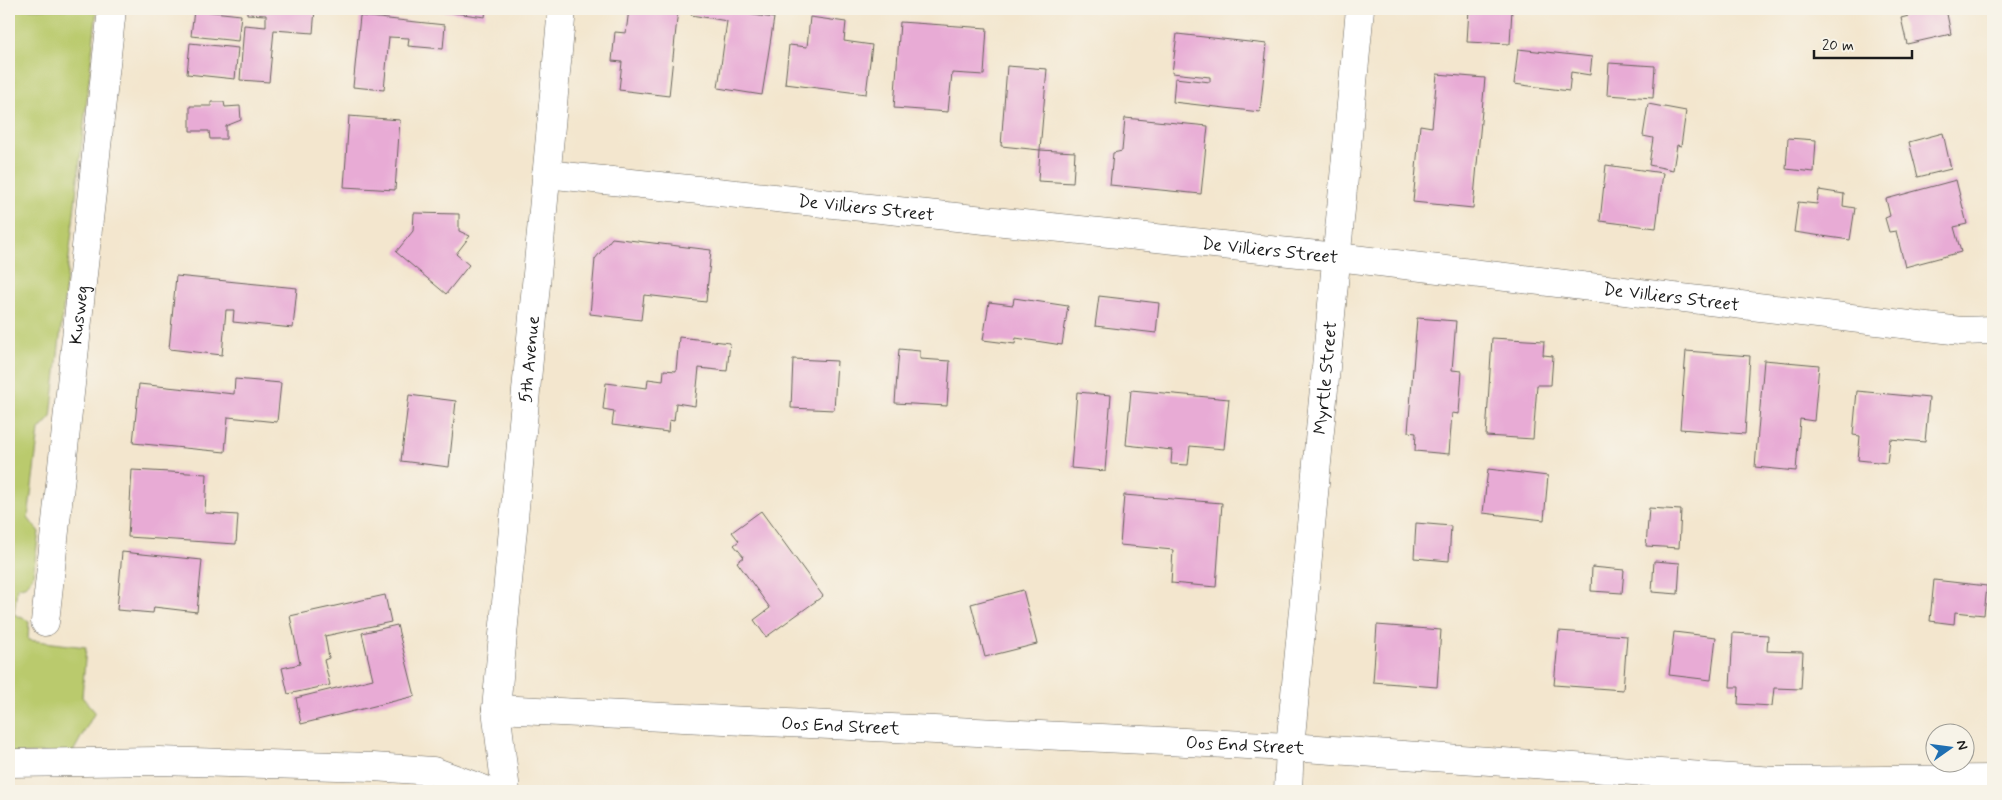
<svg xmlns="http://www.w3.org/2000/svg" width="2002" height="800" viewBox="0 0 2002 800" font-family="Mynerve,sans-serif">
<rect width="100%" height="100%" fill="#f7f3e8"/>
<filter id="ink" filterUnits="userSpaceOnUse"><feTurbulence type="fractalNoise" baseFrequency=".02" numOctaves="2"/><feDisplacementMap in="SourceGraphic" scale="10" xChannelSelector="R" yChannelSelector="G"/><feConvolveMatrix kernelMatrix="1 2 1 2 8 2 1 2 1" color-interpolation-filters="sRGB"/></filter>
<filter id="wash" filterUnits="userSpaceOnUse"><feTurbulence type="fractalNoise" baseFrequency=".0096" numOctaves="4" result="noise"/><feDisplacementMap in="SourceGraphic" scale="20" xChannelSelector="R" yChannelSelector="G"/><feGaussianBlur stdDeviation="1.12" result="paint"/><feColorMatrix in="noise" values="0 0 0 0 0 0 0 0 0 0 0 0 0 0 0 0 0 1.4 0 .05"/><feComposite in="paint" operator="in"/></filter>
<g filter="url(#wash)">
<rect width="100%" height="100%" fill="#f3e6ce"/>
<path fill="#baca6d" stroke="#6b7344" d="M9,9H97L51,417L39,430L28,518L39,532L33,575L27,585L17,588L14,614L29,621L28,640L86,647L82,697L95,712L73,752L9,754Z"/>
<g id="blocks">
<path fill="#e8abd5" d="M247,9H315L313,33L274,30L269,82L240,80L244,25L266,27V15L247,14Z
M425,9H486L485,17Z
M629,9H678L669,96L619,90L622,62L612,61L615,32L626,33Z
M692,9H733V12L774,18L762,95L718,88L727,21L691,15Z
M1469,9H1512L1510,44L1467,42Z
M1915,9H1946L1951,34L1907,44L1901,18L1916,14Z
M194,10L241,15L238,41L191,36Z
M360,16L445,25L443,49L408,46L409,38L389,37L384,90L353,87Z
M810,17L846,22L844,41L872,45L866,94L785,84L789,45L807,47Z
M900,22L987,28L984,75L952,73L948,112L894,108Z
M1177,34L1267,44L1260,112L1173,102L1175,78L1210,82V77L1172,73Z
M190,43L238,48L235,79L187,74Z
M1518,49L1592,57L1590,75L1571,72L1569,91L1514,84Z
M1609,63L1655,66L1653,98L1607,95Z
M1007,66L1047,69L1040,150L1001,146Z
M1437,74L1485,78L1473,208L1413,202L1420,125L1432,127Z
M211,102H224L225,107L240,106L241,120L226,126V139H210L209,131H190V106H211Z
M1648,104L1686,111L1681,146L1677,145L1673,170L1649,165L1653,138L1643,136Z
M349,116L400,120L395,190L344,187Z
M1125,118L1208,126L1201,194L1110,185L1113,153L1122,151Z
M1943,133L1951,169L1918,177L1909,142Z
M1788,138L1816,140L1814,172L1786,169Z
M1040,150L1075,152L1073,183L1038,181Z
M1606,165L1663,173L1656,228L1600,221Z
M1956,180L1967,224L1954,227L1961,252L1905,267L1896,231L1889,232L1885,218L1890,216L1886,199Z
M1819,190L1844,194L1843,206L1855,208L1850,240L1794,232L1798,202L1817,204Z
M414,213L459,214V231L470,236L456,254L469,265L446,294L396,252L413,231Z
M612,238L711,250L706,302L644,295L641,320L590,314L595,259Z
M176,276L297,288L293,328L233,322L234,310H226L222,355L169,349Z
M1099,296L1159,303L1156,333L1095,326Z
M1014,298L1068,306L1062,345L1016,338L1015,344L983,340L989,302L1013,305Z
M1417,318L1456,321L1452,370L1462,371L1459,414L1452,413L1449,454L1415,451L1416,433L1408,432Z
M679,337L730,343L727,371L699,368L695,406L676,403L674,421L669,420L668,432L612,425L614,411L603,409L606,383L647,388L648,379L663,381L664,370L676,371Z
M1492,338L1544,341L1543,355L1553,356L1551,385H1537L1533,439L1486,436Z
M899,349L920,351V359L950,361L947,406L895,403Z
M1686,351L1750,356L1745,434L1680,429Z
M793,359L837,361L834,410L791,408Z
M1764,360L1819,365L1814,421L1800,419L1796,471L1755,467Z
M235,379L281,383L277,422L228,417L225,452L133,443L139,384L234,394Z
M1131,390L1229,399L1224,449L1190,446L1188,465L1171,464L1172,450L1126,445Z
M1857,391L1929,398L1925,442L1890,439L1887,463L1858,460L1860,436L1853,435Z
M1077,392L1111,395L1105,471L1071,468Z
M409,395L456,401L449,467L401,461Z
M1488,469L1548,476L1544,520L1483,513Z
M132,470L207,474L205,513L238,515L236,544L128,537Z
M1124,495L1222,503L1216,587L1171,583L1173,550L1120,545Z
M1649,508L1681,510L1679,548L1646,546Z
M761,511L823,596L766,637L754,620L770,608L737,562L744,557L734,545L739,541L732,532Z
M1416,523L1451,526L1449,561L1414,558Z
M122,552L202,560L197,612L154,607L153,613L117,610Z
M1654,561L1680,563L1678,594L1652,592Z
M1592,567L1624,570L1622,593L1591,591Z
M1934,580L1987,586L1984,615L1955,612L1954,624L1930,621Z
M1023,590L1037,644L985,657L971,604Z
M385,595L391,622L325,636L329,658L324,660L330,685L288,694L282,668L300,664L290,616Z
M397,625L415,696L301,724L296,698L373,679L362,633Z
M1377,625L1441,630L1437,687L1373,682Z
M1559,631L1627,636L1623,690L1554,685Z
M1674,632L1716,637L1711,680L1669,675Z
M1733,633L1768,635L1767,651L1803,652L1801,689L1774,688L1772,706L1738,704L1739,687H1730Z"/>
</g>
</g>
<g filter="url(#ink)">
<use href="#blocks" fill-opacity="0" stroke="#67635a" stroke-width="1"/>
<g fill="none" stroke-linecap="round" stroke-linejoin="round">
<g stroke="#67635a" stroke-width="29">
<g id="street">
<path id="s1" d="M546,174L1337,257L1961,331L1993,330"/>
<path id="s2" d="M45,622L112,9"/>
<path id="s3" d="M496,709L1290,747L1775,781L1993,779"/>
<path d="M9,763L159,761L373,767L433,771L488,791"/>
<path id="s4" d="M506,791L496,709L562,9"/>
<path id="s5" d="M1288,791L1290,747L1360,9"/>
</g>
</g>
<use href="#street" stroke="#fff" stroke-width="28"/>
</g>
</g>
<g text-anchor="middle" stroke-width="5" stroke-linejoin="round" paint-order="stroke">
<g font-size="18" fill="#1c1c1c" stroke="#f7f3e8">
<text dy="6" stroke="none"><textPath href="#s1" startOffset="322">De Villiers Street</textPath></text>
<text dy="6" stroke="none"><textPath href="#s1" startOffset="728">De Villiers Street</textPath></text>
<text dy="6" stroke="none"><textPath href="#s1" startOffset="1132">De Villiers Street</textPath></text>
<text dy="6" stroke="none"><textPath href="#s2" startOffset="309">Kusweg</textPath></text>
<text dy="6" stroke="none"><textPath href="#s4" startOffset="434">5th Avenue</textPath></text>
<text dy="6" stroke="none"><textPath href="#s5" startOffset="415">Myrtle Street</textPath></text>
<text dy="6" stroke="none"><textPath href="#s3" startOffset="345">Oos End Street</textPath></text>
<text dy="6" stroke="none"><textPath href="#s3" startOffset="750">Oos End Street</textPath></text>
</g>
</g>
<rect width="2002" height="800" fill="none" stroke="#f7f3e8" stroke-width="30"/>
<g transform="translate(1950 748) rotate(76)"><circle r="24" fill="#f7f3e8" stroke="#9f9d96"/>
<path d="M0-4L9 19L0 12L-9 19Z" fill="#1f6fb2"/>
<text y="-8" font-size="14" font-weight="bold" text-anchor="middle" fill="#1c1c1c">N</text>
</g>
<path d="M1814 50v8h98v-8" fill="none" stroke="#1c1c1c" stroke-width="2.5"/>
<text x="1822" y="50" font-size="15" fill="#1c1c1c" stroke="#f7f3e8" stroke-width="4" paint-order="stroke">20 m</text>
</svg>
